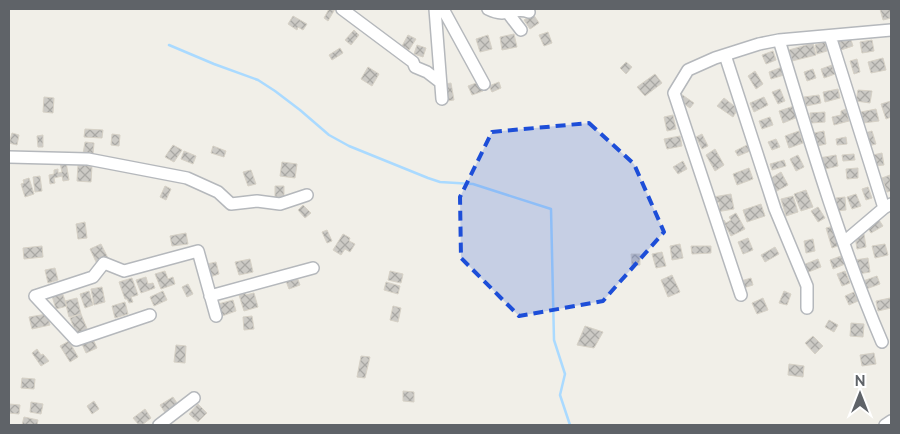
<svg xmlns="http://www.w3.org/2000/svg" width="900" height="434" viewBox="0 0 900 434" font-family="Raleway,sans-serif">
<defs>
<pattern id="building-cross-hatch" width="8" height="8" patternUnits="userSpaceOnUse" patternTransform="scale(1.25)"><rect width="8" height="8" fill="#cccac5"/><path d="M0 0l8 8M0 8l8-8" fill="none" stroke="#a9a8a4"/></pattern>
</defs>
<rect width="100%" height="100%" fill="#f1efe8"/>
<g fill="none" stroke-linecap="round" stroke-linejoin="round">
<path stroke="#aadaff" stroke-width="2.5" d="M169,45L214,64L258,80L275,91L300,110L329,135L349,146L428,178L440,182L473,184L551,209L554,340L565,374L560,395L570,425"/>
</g>
<path fill="url(#building-cross-hatch)" stroke="#d6d1c6" d="M329,9H335L328,21L324,18Z
M880,9H891V18L883,20Z
M533,14L539,23L530,29L524,20Z
M293,16L307,24L303,30L298,27L297,30L288,24Z
M354,30L359,35L351,45L345,40Z
M548,32L552,43L544,46L539,35Z
M514,34L517,47L502,50L500,37Z
M408,35L416,39L409,50L402,46Z
M488,35L492,49L480,52L476,39Z
M850,37L853,46L841,50L837,41Z
M872,40L874,51L862,53L860,42Z
M825,42L827,51L817,54L815,45Z
M813,43L816,55L792,61L789,50Z
M417,45L426,48L423,57L414,54Z
M340,48L343,53L332,60L329,55Z
M773,51L776,60L766,64L762,55Z
M883,58L886,70L871,73L868,62Z
M857,59L860,72L854,74L850,61Z
M626,62L632,67L626,74L620,68Z
M832,65L835,74L824,78L821,69Z
M368,67L379,74L372,86L361,79Z
M782,67L784,75L771,79L769,72Z
M813,69L816,78L807,81L804,72Z
M755,71L763,84L756,89L748,76Z
M655,74L662,83L645,96L637,87Z
M479,82L483,91L472,95L468,86Z
M499,82L501,88L492,92L489,86Z
M451,83L454,100L447,101L445,84Z
M780,89L785,101L778,104L772,92Z
M838,89L840,98L825,102L823,92Z
M858,90L872,91L870,103L856,101Z
M681,94L694,103L690,108L677,99Z
M819,95L821,103L806,106L804,97Z
M44,97L54,98L53,113L43,112Z
M764,97L768,105L754,112L750,103Z
M724,98L738,109L733,117L717,106Z
M891,101V117L886,119L881,104Z
M794,106L798,117L783,123L779,111Z
M846,109L849,121L834,125L832,117L841,115V111Z
M876,109L879,121L863,123L861,112Z
M825,112V122L811,123L810,113Z
M673,115L676,129L667,131L664,117Z
M770,117L773,125L762,129L759,121Z
M85,129L103,130L102,138L84,137Z
M799,131L803,143L789,148L785,136Z
M824,131L826,144L817,146L814,133Z
M872,131L876,144L868,146L865,133Z
M12,133L19,135L17,145L9,143Z
M112,134L120,135L119,146L111,145Z
M702,134L708,146L702,149L696,137Z
M43,135V147H38L37,136Z
M680,136L682,146L667,149L664,139Z
M846,137L847,144L837,145L836,139Z
M776,139L780,147L772,150L768,142Z
M85,142L94,143L93,155L83,154Z
M173,145L182,150L174,162L165,157Z
M747,145L750,151L738,156L735,151Z
M213,146L226,151L224,157L211,153Z
M715,149L724,165L715,171L706,155Z
M184,151L196,156L193,164L181,159Z
M882,153L884,165L875,166L873,155Z
M854,154L855,160L843,161L842,155Z
M798,155L804,167L796,171L790,159Z
M836,155L838,166L821,170L819,158Z
M784,160L786,166L772,170L770,164Z
M683,161L687,169L678,174L673,167Z
M66,162L69,180L63,181L62,176L54,178L55,183L50,184L49,175L54,174V170L58,169V173L62,172L60,163Z
M282,162L297,164L295,178L280,176Z
M78,165L92,166L91,182L77,181Z
M749,168L753,179L737,185L733,174Z
M858,168V178L847,179L846,169Z
M251,170L256,184L248,186L243,172Z
M781,172L788,185L775,192L768,180Z
M890,175L891,191L887,192L882,178Z
M40,176L42,191L35,192L33,177Z
M29,178L34,194L25,197L21,184L24,183L23,180Z
M165,186L171,189L166,200L160,197Z
M275,186H284V197H275Z
M868,187L872,198L866,200L862,189Z
M806,190L813,207L801,211L794,194Z
M731,194L734,209L716,212V209L720,208L719,202L715,203L713,197Z
M856,194L861,206L852,209L847,197Z
M793,196L798,212L786,216L781,199Z
M845,197L846,210L837,211L836,198Z
M761,204L765,216L747,222L743,210Z
M303,205L311,213L305,218L298,210Z
M818,207L825,218L818,222L811,211Z
M736,213L745,229L731,236L723,221L724,220L726,223L731,220L729,217Z
M879,220L883,226L871,233L867,227Z
M85,222L87,238L78,239L76,224Z
M834,226L840,245L832,248L826,228Z
M327,230L332,241L327,243L322,232Z
M186,233L188,244L172,246L170,236Z
M343,234L350,238L349,241L355,244L350,252L345,249L341,255L333,250Z
M864,234L866,247L857,249L855,236Z
M748,238L753,250L743,254L738,242Z
M813,239L815,251L806,253L804,241Z
M101,244L108,258L97,264L90,249Z
M680,244L683,258L672,260L670,246Z
M885,244L888,255L875,258L872,246Z
M42,246L43,257L24,259L23,248Z
M691,246H711V253L692,254Z
M775,247L779,254L765,262L761,255Z
M662,252L666,266L656,268L652,254Z
M631,254H640V265L632,266Z
M841,256L845,264L833,269L830,260Z
M868,258L870,272L858,274L855,260Z
M250,259L253,272L239,275L235,262Z
M818,259L821,267L806,273L803,265Z
M216,262L219,274L210,277L207,264Z
M55,268L58,280L48,283L45,270Z
M165,271L168,279L173,277L175,284L161,289L155,274Z
M390,271L403,274L401,283L388,280Z
M845,271L850,283L842,286L837,274Z
M672,275L680,292L668,297L661,280Z
M877,276L880,284L866,289L863,281Z
M146,277L148,284L153,283L155,288L141,293L136,280Z
M297,277L300,285L289,289L286,281Z
M132,278L138,295L131,297L133,302L129,303L127,299H125L119,282Z
M751,278L753,285L743,288L741,281Z
M386,282L400,286L398,294L384,290Z
M188,284L193,294L187,297L182,287Z
M102,287L105,302L94,305L91,289Z
M89,291L93,305L85,308L80,294Z
M163,291L167,300L154,306L150,297Z
M784,291L791,294L787,305L779,303Z
M62,292L67,306L56,309L52,296Z
M854,292L858,301L849,305L845,296Z
M245,293L246,295L254,293L258,307L244,311L239,295Z
M77,298L81,314L69,317L65,301Z
M763,298L768,310L757,314L752,303Z
M890,298L891,308L878,311L876,301Z
M233,300L236,311L222,316L218,304Z
M125,302L128,314L115,318L112,306Z
M393,306L401,308L398,322L390,320Z
M47,314L50,325L32,329L29,317Z
M81,314L88,331L77,335L70,318Z
M252,316L254,329L244,330L243,317Z
M829,320L838,325L834,332L825,327Z
M851,323L864,324L863,337L850,336Z
M585,326L603,332L594,348L577,345Z
M813,336L823,346L815,354L805,343Z
M93,339L97,348L86,353L82,344Z
M69,341L78,357L70,362L60,346Z
M176,345L186,346L185,363L174,362Z
M37,349L41,355L43,354L49,361L41,366L32,353Z
M874,353L876,364L862,366L860,355Z
M361,356L370,357L365,378L357,377Z
M789,364L804,366L803,377L788,375Z
M22,378L35,379L34,389L21,388Z
M403,391L414,392V402L403,401Z
M173,397L179,406L166,414L160,405Z
M94,401L99,409L92,414L87,406Z
M31,402L43,404L41,414L30,412Z
M9,404L20,405L19,414L9,413Z
M198,404L207,413L198,422L189,414Z
M145,409L151,418L142,425H139L133,418Z
M24,417L38,420L37,425H22Z"/>
<g fill="none" stroke-linecap="round" stroke-linejoin="round">
<g stroke="#b5b8bc" stroke-width="14">
<path id="minor" d="M342,9L413,62L415,67L427,72L440,82
M435,9L442,99
M443,9L484,84
M488,9C508,19 513,6 529,12
M508,13L521,30
M830,36L884,208
M779,40C810,142 840,244 882,342
M725,55L775,209L807,286V308
M9,157L88,159L187,178L218,192L231,204L257,201L280,204L307,195
M844,242L884,208L891,204
M741,295L674,93L688,70L715,58L759,44L779,40L891,30
M210,296L313,268
M150,315L76,340L35,296L93,277L104,263L124,271L198,251L216,316
M159,425L194,398
M885,425L891,421"/>
</g>
<use href="#minor" stroke="#fff" stroke-width="11"/>
</g>
<path fill="#1d4ed8" fill-opacity="0.2" stroke="#1d4ed8" stroke-width="4" stroke-dasharray="10 6" stroke-linejoin="round" d="M589,123L634,164L664,232L603,301L519,316L461,258L460,197L492,132Z"/>
<rect width="900" height="434" fill="none" stroke="#5f6368" stroke-width="20"/>
<g transform="translate(860 394)" stroke="#ffffff" stroke-width="4" paint-order="stroke">
<path d="M0-4L9 19L0 12L-9 19Z" fill="#5f6368"/>
<text y="-8" font-size="14" font-weight="bold" text-anchor="middle" fill="#5f6368">N</text>
</g>
</svg>
